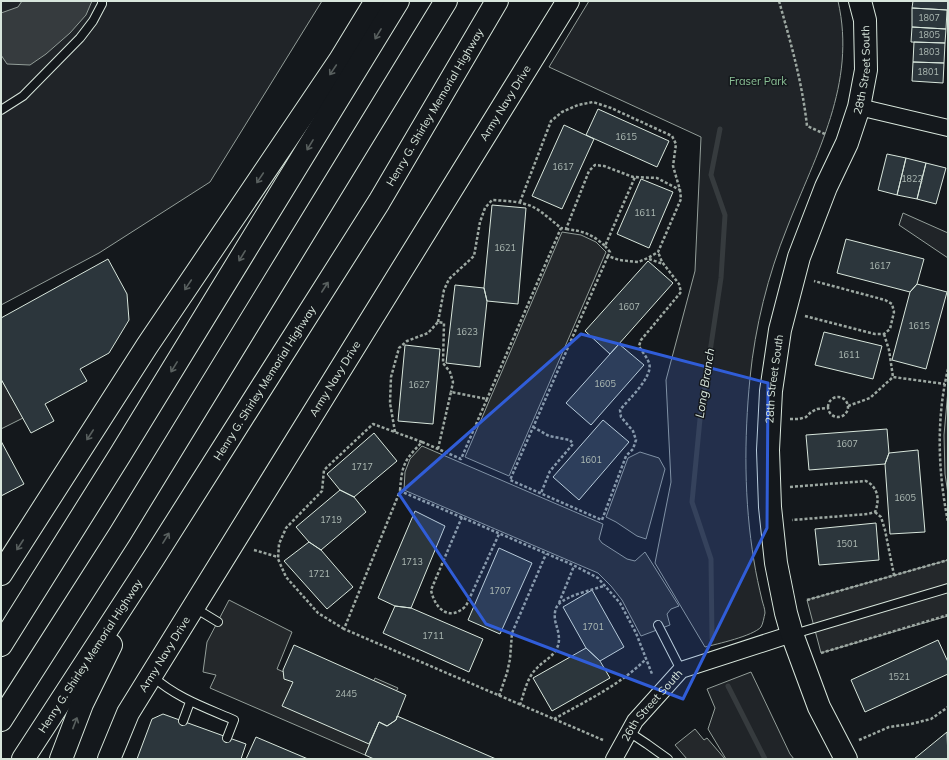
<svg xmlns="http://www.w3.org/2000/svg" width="949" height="760" viewBox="0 0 949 760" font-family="Mulish,sans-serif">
<rect width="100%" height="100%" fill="#14181c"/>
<path fill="#202428" stroke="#939e99" d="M1,1H322L210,182L99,253L1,305Z
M589,1H838C857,84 816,153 787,228C768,275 755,327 750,378C744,439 744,501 754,561C756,574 759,587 762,600C763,604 765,609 765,613C764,617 763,624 761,627C753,636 717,644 705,647L655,563L671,482L666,380L695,271L701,137L549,67Z
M903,213L948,233V258L899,225Z
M751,672L790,754L794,759H726L708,729L715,708L707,689Z"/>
<path fill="#24282b" stroke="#939e99" d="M562,232L581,235L596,242L606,252L509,476L465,457Z
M1,379L23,418L1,429Z
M948,390V494L945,474L944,435Z
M422,446L603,524L599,539L602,543L627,559L635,561L645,552L679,606L671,609L667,614L670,625L641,636L622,600L611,586L598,573L404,490L405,472L410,459Z
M640,452L659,458L665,469L646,539L637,536L616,522L606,517L628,458Z
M948,560V616L821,653L807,600Z
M229,600L292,632L277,669L361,707L375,678L398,688L379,722L365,755L210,688L216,675L203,672L207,642Z
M695,729L704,740L707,738L725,759H687L675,745Z"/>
<path fill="#363b3e" stroke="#939e99" d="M22,1H92L86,15L70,33L46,54L30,65L7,64L1,55V13L18,7Z"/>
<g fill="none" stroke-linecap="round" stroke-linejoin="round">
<path stroke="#363b3e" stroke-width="5" d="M712,639L711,559L692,502L700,419L721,278L725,215L711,175L720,129
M728,686L765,759"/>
</g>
<path fill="#2c363c" stroke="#d8e6dc" d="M913,1H948V10L912,8Z
M912,8L947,10L946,29L912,27Z
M912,27L946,29L945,43L911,42Z
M914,42L945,43L944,63L913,62Z
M913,62L944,63L943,83L912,81Z
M598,109L669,141L657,167L586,135Z
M564,125L594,139L562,209L532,196Z
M887,154L906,158L897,195L878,190Z
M906,158L926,163L917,199L897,195Z
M926,163L946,168L936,204L917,199Z
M641,179L673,192L649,248L617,234Z
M492,205L526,208L518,304L487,301L484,288Z
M846,239L924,259L917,284L910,292L837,273Z
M108,259L127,294L129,320L109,353L80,369L87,381L45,404L54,421L31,433L1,379V318Z
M648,261L673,283L610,354L585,331Z
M917,284L947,292L926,369L892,360L910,292Z
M455,285L484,288L487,301L480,367L446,363Z
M824,332L882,346L873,379L815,365Z
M619,344L644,365L591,425L566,403Z
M405,345L440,349L433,424L398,421Z
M603,420L629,442L579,500L553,477Z
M887,429L889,453L885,464L809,470L806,435Z
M374,433L397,461L354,497L340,490L327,474Z
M1,441L24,484L1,496Z
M918,450L925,532L890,534L885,464L889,453Z
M340,490L354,497L366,512L321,550L309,542L296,527Z
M415,511L445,526L411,608L395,606L378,598Z
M876,523L879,560L819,565L815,529Z
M309,542L321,550L353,587L327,609L284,561Z
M499,548L532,563L500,634L468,620Z
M592,590L624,647L600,661L586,648L563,607Z
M395,606L411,608L483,639L469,672L383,633Z
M938,640L948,662V674L865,712L851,680Z
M294,645L406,695L396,720L387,726L379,722L369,744L282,706L293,682L284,679L283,670Z
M586,648L600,661L610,678L552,711L533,678Z
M163,714L246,744L241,759H137L152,719Z
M397,716L496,759H374L365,755L379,722L387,726L396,720Z
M947,732L948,759H914Z
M256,737L308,759H246Z"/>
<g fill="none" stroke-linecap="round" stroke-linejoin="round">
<g stroke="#d8e6dc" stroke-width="10">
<path id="lane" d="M1,110L23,96L80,38L93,21L102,4V1
M195,608L218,622
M658,625L681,670
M794,634L948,588
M152,676C177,698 204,707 234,720L227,738
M183,721L190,702
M629,732L647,744L668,759"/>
</g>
<g stroke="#d8e6dc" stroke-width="18">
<g id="street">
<path d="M859,107L948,128"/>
<path id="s1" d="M614,759L635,721L681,670L792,634"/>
</g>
</g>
<g stroke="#d8e6dc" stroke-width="24">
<g id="secondary">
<path id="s2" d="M109,759L128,713L568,1"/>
<path id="s3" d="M846,759L819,707L792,634L786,613L776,563L770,507L768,450L771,391L780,330L799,257L826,187L847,143L859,107L866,70L865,20L860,1"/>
</g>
</g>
<g stroke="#d8e6dc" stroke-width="24">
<g id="highway">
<path d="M1,574L147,346L340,60L376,1"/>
<path d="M1,645L120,455L398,1"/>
<path d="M1,720L120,534L446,1"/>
<path id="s4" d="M23,759L153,559L379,202L497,1"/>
<path d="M61,759L82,704L111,645"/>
</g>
</g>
<path stroke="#9da8a2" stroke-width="2.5" stroke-dasharray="3 2" stroke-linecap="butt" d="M779,1C791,44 802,81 807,126L825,134
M520,202L551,121L562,112L578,105L593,102L611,108L672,136L676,144L673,166L680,190L657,178L633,177L604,166L595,165L589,171L566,229L561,228
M566,229C583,231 592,234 605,246L635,177
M605,246L610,252L608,256L619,260L638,262L648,258L658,252L681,199L680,190
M608,256L510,480L602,520L626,456L633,449L636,440L633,431L621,417L620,410C628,400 654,376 649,363C647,357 642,352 639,346L641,340L681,292L679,284L662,262L658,252
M649,259L663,264
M805,316L875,334H884L890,329L894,312L892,304L885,300L814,281
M438,322L444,290L449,279L474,256L480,222L485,208L492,200C506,201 521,201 533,207C543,212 552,221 561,228L487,399
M884,334L889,350L893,377
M948,369C936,419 938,472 948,522
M828 407a10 10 0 1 1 20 0a10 10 0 1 1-20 0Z
M848,406L870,398L893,377L945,384
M790,419H799L806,417L811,412L817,409L828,408
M533,427L549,436L570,440L573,444L550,471L541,493
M395,432L390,403L391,377L399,348L407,341L428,333L438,322L444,323L443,363L450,372L453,382L451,392
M422,442L461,459L487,399L451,392L438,449
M790,487L866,481C878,487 880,500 875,512L868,514L792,520
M875,512L881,517L885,530L894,575
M462,517L431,590C435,609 449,622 466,606L499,534
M254,550L278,557
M807,600L948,560
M559,603L574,566
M344,629L318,613L286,577L278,559L279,544L286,528L322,491L324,470L373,424L422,442C404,461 402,464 400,491
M821,653L948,615
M499,696L507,673L510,659L512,633L546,554
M520,705C524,693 527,678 536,669C543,661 552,658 557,648C561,640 558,631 556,624C554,618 554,608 559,604C566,596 594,589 604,586
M554,719C586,701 620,685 646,659
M603,740L344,629L400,491L573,565L598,578L620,603L636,633L652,674
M859,740L889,727L911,724L931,719L948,707"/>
<use href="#lane" stroke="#14181c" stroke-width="8"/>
<use href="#street" stroke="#14181c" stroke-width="16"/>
<use href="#secondary" stroke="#14181c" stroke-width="22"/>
<use href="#highway" stroke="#14181c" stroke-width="22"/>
</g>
<defs><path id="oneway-shaft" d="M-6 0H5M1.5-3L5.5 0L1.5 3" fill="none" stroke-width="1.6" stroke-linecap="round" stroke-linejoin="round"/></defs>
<g stroke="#59605f">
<use href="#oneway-shaft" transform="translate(378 34) rotate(121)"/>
<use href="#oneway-shaft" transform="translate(333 70) rotate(124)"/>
<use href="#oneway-shaft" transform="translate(310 145) rotate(121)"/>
<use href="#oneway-shaft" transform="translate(260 178) rotate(124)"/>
<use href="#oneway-shaft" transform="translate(242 256) rotate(122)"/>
<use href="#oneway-shaft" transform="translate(188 285) rotate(124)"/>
<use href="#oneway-shaft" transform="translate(325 287) rotate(-57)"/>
<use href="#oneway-shaft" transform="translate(174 367) rotate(122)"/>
<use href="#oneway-shaft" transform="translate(90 435) rotate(123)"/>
<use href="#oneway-shaft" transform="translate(166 538) rotate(-58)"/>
<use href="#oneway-shaft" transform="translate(20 545) rotate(123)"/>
<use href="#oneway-shaft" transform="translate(75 723) rotate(-69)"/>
</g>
<path fill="#305dd8" fill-opacity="0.2" stroke="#305dd8" stroke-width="3" stroke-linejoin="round" d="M581,334L768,383L767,528L683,699L486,624L399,494Z"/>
<g text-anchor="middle" stroke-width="3" stroke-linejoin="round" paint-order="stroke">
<g font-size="9" fill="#adbab4">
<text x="929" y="21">1807</text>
<text x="929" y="38">1805</text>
<text x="929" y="55">1803</text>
<text x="928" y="75">1801</text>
<text x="626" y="140">1615</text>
<text x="563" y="170">1617</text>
<text x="912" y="182">1822</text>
<text x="645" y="216">1611</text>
<text x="505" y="251">1621</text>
<text x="880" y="269">1617</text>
<text x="629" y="310">1607</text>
<text x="919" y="329">1615</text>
<text x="467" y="335">1623</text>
<text x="849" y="358">1611</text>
<text x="605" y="387">1605</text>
<text x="419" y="388">1627</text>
<text x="847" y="447">1607</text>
<text x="591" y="463">1601</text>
<text x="362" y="470">1717</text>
<text x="905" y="501">1605</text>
<text x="331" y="523">1719</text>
<text x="847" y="547">1501</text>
<text x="412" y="565">1713</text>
<text x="319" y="577">1721</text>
<text x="500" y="594">1707</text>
<text x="593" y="630">1701</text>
<text x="433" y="639">1711</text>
<text x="899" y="680">1521</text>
<text x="346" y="697">2445</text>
</g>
<g font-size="11" fill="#d8e6dc" stroke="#14181c">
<text dy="4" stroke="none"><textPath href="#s3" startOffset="718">28th Street South</textPath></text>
<text dy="4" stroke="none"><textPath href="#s2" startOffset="767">Army Navy Drive</textPath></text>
<text dy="4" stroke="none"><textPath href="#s4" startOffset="771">Henry G. Shirley Memorial Highway</textPath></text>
<text dy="4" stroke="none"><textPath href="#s2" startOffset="443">Army Navy Drive</textPath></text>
<text dy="4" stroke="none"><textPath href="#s3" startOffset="394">28th Street South</textPath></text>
<text dy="4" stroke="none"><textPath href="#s4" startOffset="447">Henry G. Shirley Memorial Highway</textPath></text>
<text dy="4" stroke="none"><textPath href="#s2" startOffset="119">Army Navy Drive</textPath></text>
<text dy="4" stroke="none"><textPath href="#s4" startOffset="123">Henry G. Shirley Memorial Highway</textPath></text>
<text dy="4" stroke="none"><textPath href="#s1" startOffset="66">26th Street South</textPath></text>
</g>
<g font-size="11" fill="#8ac095" stroke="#14181c">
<text x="758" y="85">Fraser Park</text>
</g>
<g font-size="12" font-style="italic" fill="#d8e6dc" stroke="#14181c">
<text transform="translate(705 383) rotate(-81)" y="4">Long Branch</text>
</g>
</g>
<rect width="949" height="760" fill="none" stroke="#d8e6dc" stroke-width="4"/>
</svg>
